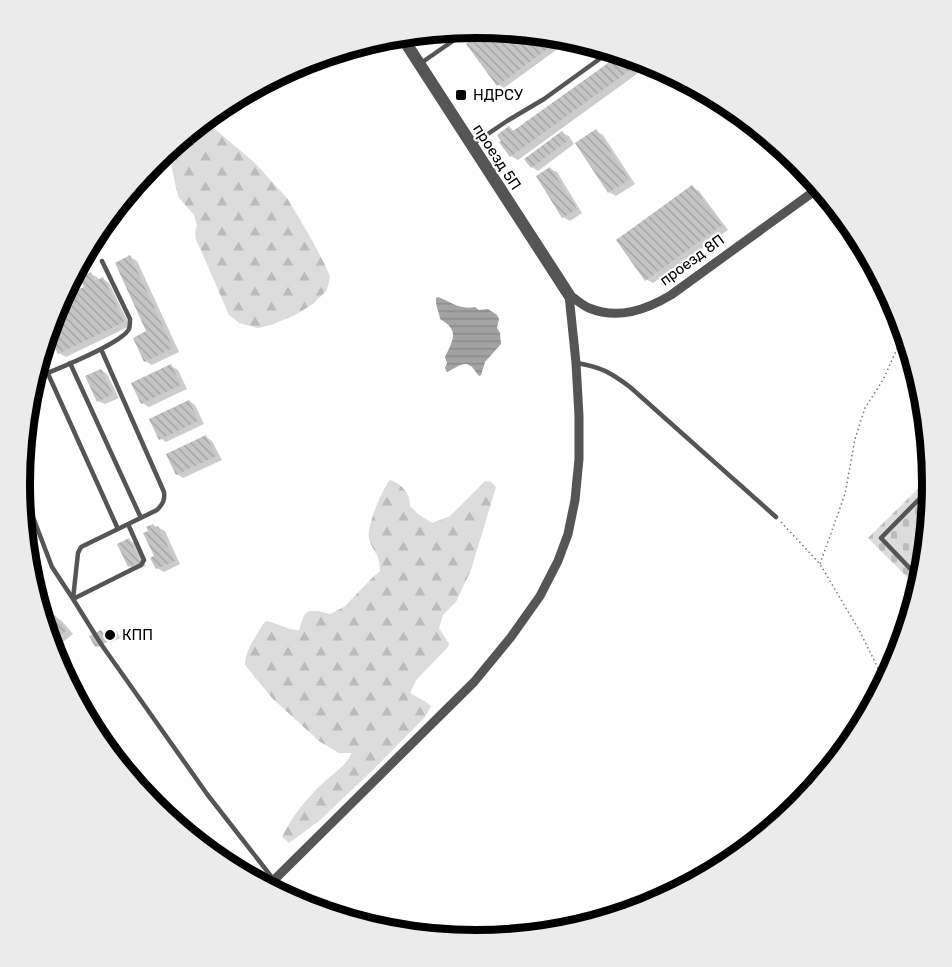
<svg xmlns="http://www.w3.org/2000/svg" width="952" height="967" viewBox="0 0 952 967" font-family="Rubik,sans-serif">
<defs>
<pattern id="forest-firs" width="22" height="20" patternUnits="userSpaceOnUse" patternTransform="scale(1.5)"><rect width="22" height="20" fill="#dcdcdc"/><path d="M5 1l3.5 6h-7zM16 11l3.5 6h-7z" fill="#bbb"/></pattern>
<pattern id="cemetery-stones" width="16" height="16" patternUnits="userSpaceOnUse" patternTransform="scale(1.5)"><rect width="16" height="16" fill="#dcdcdc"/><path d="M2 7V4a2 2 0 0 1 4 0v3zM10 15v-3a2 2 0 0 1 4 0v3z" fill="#bbb"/></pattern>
<pattern id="water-rules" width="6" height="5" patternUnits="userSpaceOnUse" patternTransform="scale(1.5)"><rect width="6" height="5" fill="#a3a3a3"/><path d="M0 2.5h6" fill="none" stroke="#8b8b8b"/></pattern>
<pattern id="building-back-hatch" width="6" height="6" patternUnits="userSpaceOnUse" patternTransform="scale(1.5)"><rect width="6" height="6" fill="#c4c4c4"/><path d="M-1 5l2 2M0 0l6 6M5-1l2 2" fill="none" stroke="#a7a7a7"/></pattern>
</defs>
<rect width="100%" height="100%" fill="#fff"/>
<path fill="url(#forest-firs)" d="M202,121L217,131L254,162L287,198L312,240L326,267L330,277L327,290L313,304L295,315L271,325L258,328L239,323L229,315L200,248C195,240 194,235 197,225L194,215L179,198L177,192L172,169L171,146Z
M390,480C402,484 410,493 410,506L418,514L432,523L450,516L485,481L491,482L496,487L471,570L456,602L443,615L439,628L449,644L448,647L417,679L410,693L426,702L431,706L425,717L375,768L319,821L289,843L282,837C292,816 306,799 322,784C333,773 345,767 352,753H339L319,741L272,698L245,665C245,650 256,637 263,624L266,621C278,623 287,630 299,630L304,615L309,611H318L330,614L344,607L373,577L380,571C380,554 374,554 369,539C366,528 382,489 390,480Z"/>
<path fill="url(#cemetery-stones)" d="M932,475V484L924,573L910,616L911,581L868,538Z"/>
<path fill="url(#water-rules)" d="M438,297C452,302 459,310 475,307L479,310L488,309L497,315L499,319L497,328L500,333L501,344L485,362L481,375L479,376C476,373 475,370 472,367C464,359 455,369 447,372L445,368L447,363L445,357C454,339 459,330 440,319C439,312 435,304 436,298Z"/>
<path fill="#0003" d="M490,28L565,36L570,40L504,88L498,84Z
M458,29L444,38L440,32L442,30Z
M624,54L652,63L518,160L511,156L509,128L516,132Z
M596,131L603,135L635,184L616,196L609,192Z
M562,133L569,136L574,144L538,171L532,167Z
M550,169L557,172L582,213L570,221L563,217Z
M692,187L699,191L728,230L653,283L646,279Z
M130,257L137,261L179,352L152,365L145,361L148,332Z
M91,274L97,277L99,281L103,279L109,283L130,326L66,357L59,353Z
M171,366L178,370L187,389L149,407L142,403Z
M101,370L107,374L119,398L105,404L98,401Z
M189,401L195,405L204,424L166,442L160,438Z
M206,437L212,441L222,460L183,478L177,474Z
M153,525L165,531L180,564L164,572L157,568L150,531Z
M129,540L136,544L146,566L136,570L129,566Z
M55,617L62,621L73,634L52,651L44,626Z
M113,630L117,632L120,638L112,642L109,641L98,647L96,646L104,634Z"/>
<path fill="url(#building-back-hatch)" d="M488,28L565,36L497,86L466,44Z
M455,29L442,38L437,31L449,30Z
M622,53L644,60L510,157L499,142L501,141L497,135L509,126L513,131Z
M596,129L629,180L608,193L575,143Z
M562,131L569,140L531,168L524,159Z
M550,167L577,209L562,218L536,176Z
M692,185L722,225L645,281L616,240Z
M130,255L173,348L144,362L133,338L146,331L115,263Z
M91,272L95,281L103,277L124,322L58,354L47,332L54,308L60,298L84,287L79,277Z
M171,364L181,385L141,404L131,383Z
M101,369L113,394L97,402L85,376Z
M189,400L198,421L159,440L149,419Z
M206,435L216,456L176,475L166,454Z
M153,524L155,528L158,526L175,561L156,569L150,558L154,556L143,533L148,531L146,527Z
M129,538L140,562L128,567L117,544Z
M55,615L67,630L50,644L44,624Z
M113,628L117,636L95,647L89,636L101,630L103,633Z"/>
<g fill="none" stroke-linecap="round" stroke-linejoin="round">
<path stroke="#777" stroke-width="1.5" stroke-dasharray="1.5 3" stroke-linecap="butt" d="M781,522L820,564L859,630L885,682
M820,564L845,494L855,439L865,408L883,380L905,331
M281,887L297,903"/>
<path stroke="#555" stroke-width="4.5" d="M421,63L473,27
M473,144L507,121L544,99L612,50
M40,356L118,529
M70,363L141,518
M576,363C601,367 610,372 630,387L776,517
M48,373C64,366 122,343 129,329C130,326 130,323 130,319L102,261
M20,483L52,567L73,599L101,644L207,794L274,880
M921,580L881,538L932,486
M917,594L920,585
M73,599L78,553L81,547L157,510C163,504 165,500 164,492L101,349
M73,599L141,565L144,560L128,524"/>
<path stroke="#555" stroke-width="9" d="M569,295C576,299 582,305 589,308C618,320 646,310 671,295L820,187
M267,887L474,682L511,637L540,596L558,561L568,534L575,500L579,459V416L576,363L569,295"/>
<path stroke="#555" stroke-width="12" d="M400,34L569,295"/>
</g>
<g fill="#000" stroke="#fff" stroke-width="2">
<rect x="455" y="89" width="12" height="12" rx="3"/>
<circle cx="110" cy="635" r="6"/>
</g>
<g text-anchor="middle" stroke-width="4.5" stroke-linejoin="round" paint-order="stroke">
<g font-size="15" fill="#000" stroke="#fff" text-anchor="start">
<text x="473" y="100">НДРСУ</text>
<text x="122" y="640">КПП</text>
</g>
<g font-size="15" fill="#000" stroke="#fff">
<text transform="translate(497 157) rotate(57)" y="5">проезд 5П</text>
<text transform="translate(692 260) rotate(-36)" y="5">проезд 8П</text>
</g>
</g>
<path d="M0 0H952V967H0ZM30 484a446 446 0 1 1 892 0a446 446 0 1 1-892 0Z" fill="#ebebeb" fill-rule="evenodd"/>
<path fill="none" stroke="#000" stroke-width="8" d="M30 484a446 446 0 1 1 892 0a446 446 0 1 1-892 0Z"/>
</svg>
